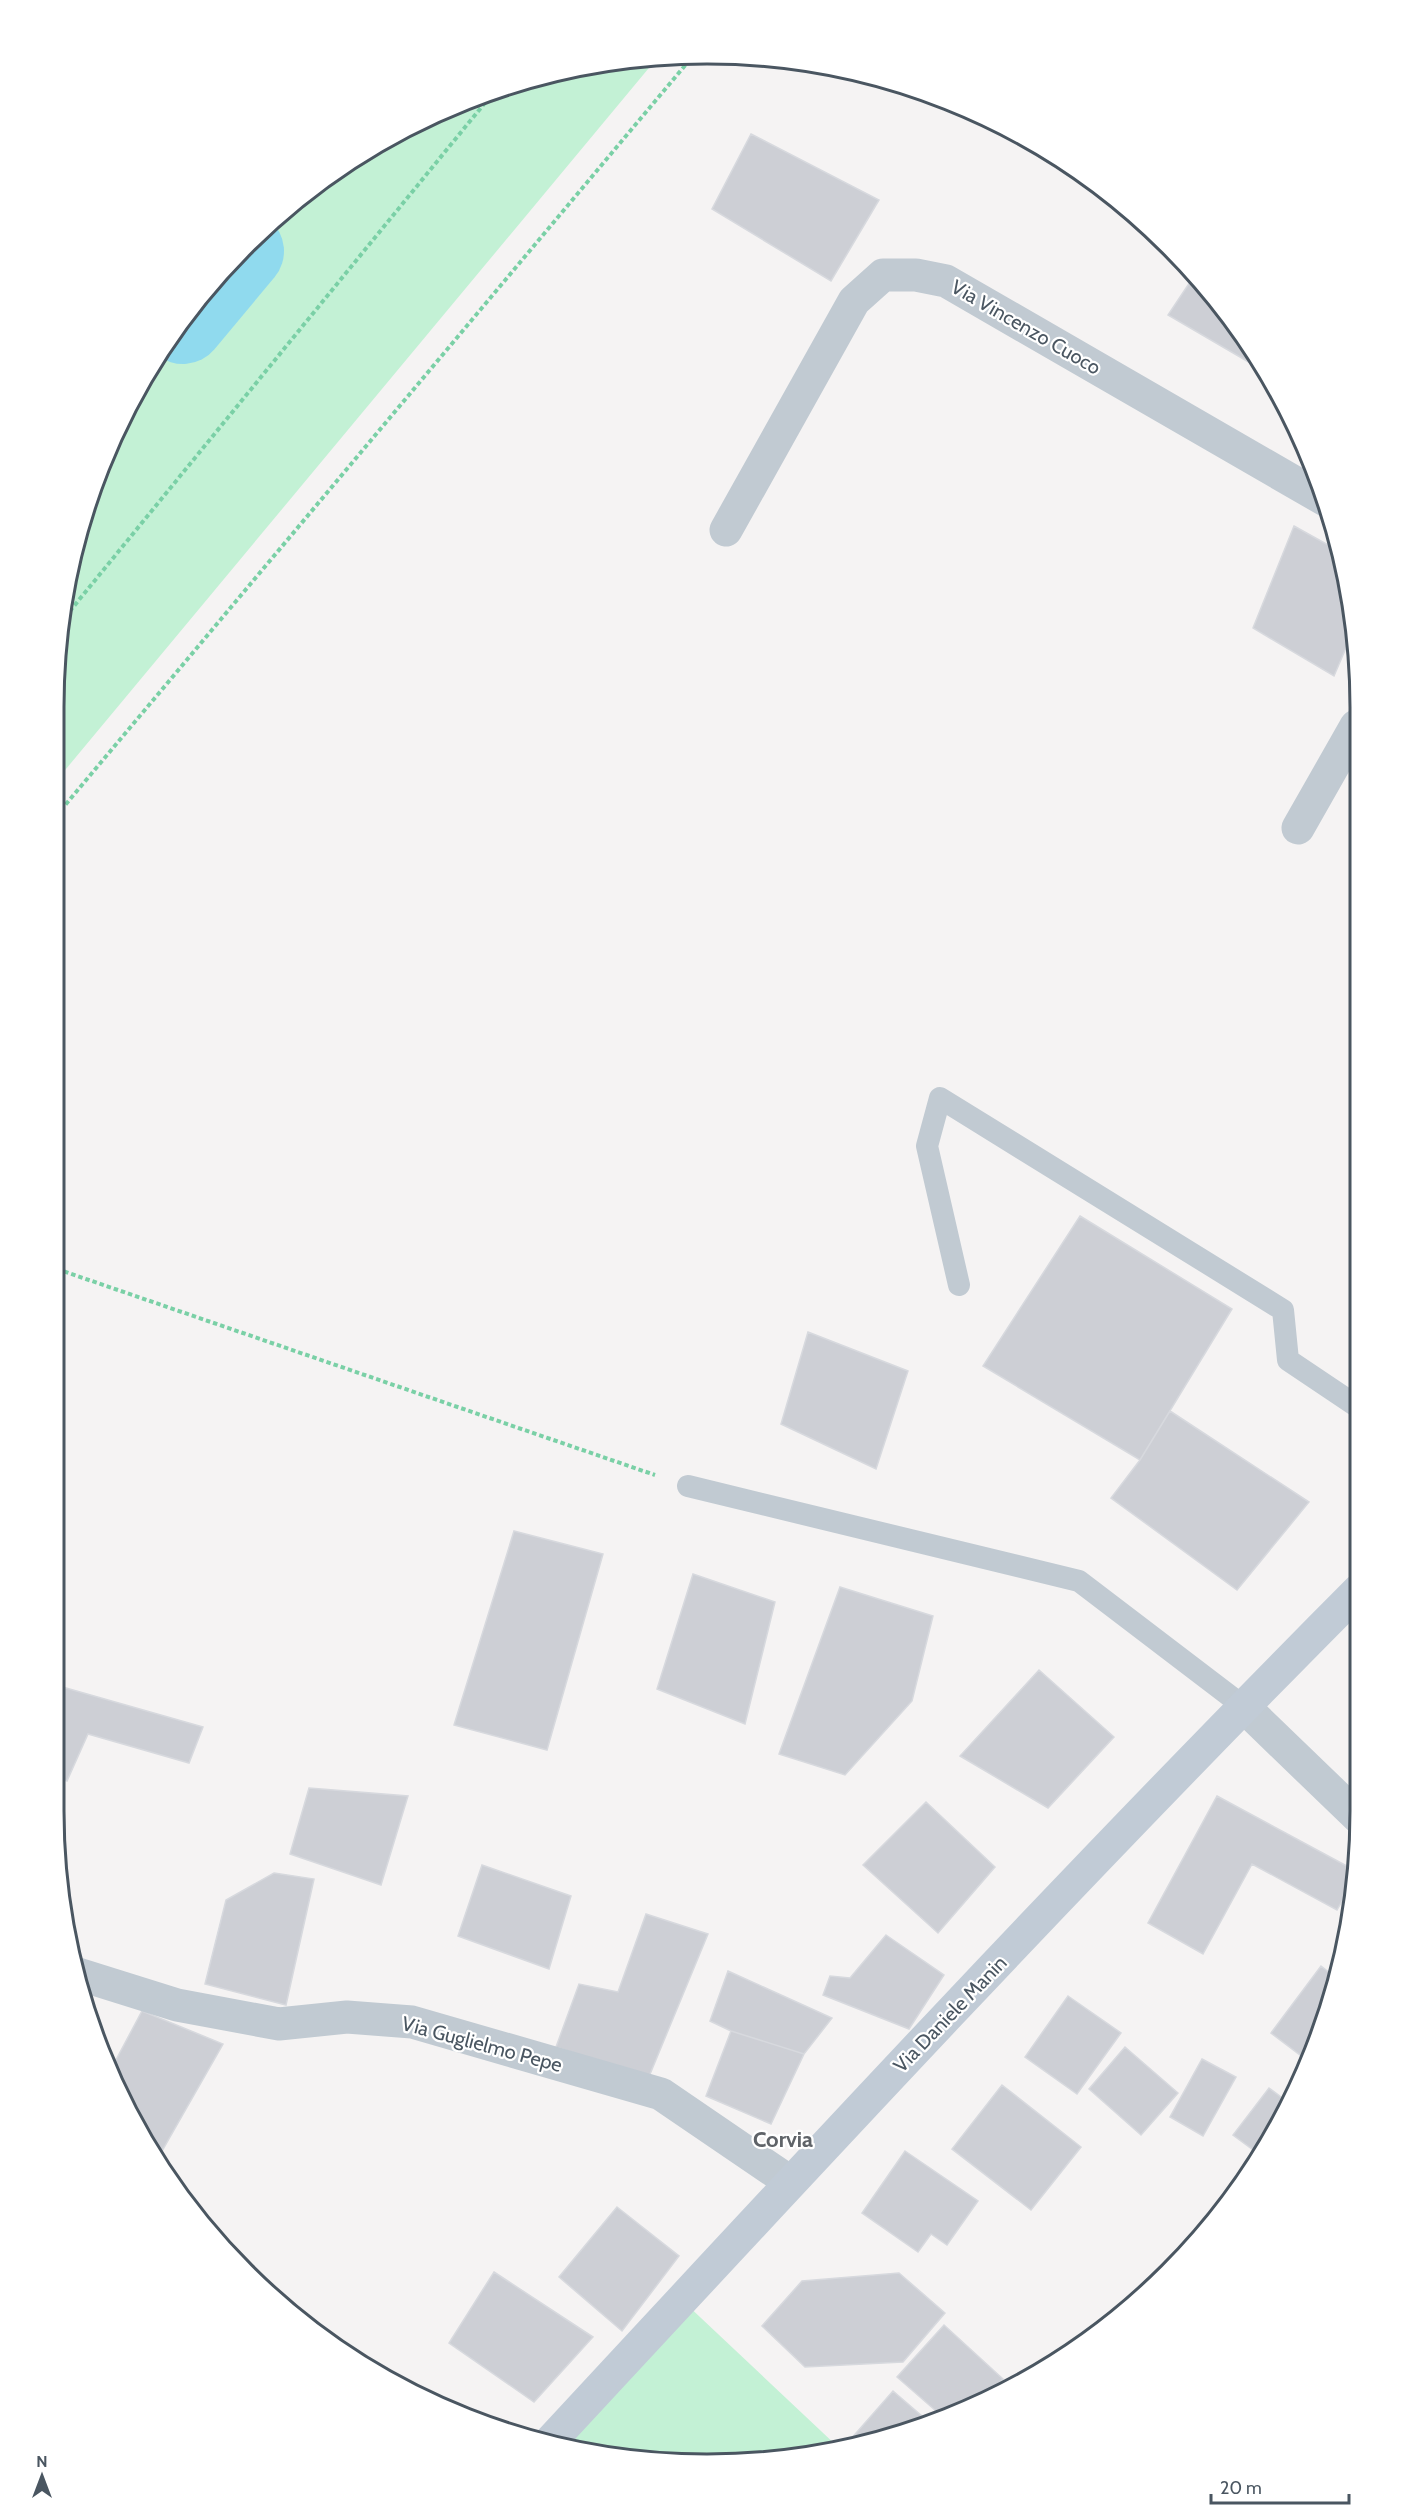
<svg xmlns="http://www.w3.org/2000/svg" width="1415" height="2518" viewBox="0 0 1415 2518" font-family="Cabin,sans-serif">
<rect width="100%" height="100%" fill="#f5f3f3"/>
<path fill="#c3f1d5" d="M658,57L56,781L55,665L89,498L142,380L216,276L310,189L419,121L539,76Z
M684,2302L838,2447L834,2452L750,2463L623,2458L553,2445Z"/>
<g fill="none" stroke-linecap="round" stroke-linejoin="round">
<path stroke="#90daee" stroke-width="82" d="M183,323L243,251"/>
</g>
<path fill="#cdcfd5" stroke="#d7d9de" stroke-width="1.5" d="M751,134L879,200L831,281L712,209Z
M1194,276L1251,345L1264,371L1168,315Z
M1294,526L1339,551L1355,627L1334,676L1253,628Z
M1080,1216L1232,1309L1140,1460L983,1366Z
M808,1332L908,1371L876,1469L781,1424Z
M1170,1411L1309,1502L1237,1590L1111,1498L1140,1460Z
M514,1531L603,1554L547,1750L454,1725Z
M693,1574L775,1602L745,1724L657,1689Z
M840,1587L933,1616L912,1701L845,1775L779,1754Z
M1039,1670L1114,1737L1048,1808L960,1756Z
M59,1686L203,1727L189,1763L88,1734L67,1781L59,1778Z
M309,1788L408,1796L381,1885L290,1854Z
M1217,1796L1356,1871L1355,1878L1337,1910L1252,1864L1203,1954L1148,1923Z
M926,1802L995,1867L938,1933L863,1865Z
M482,1865L571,1896L549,1969L458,1936Z
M274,1873L314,1879L286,2005L205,1984L226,1900Z
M646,1914L708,1934L648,2079L556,2047L579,1984L618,1992Z
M886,1935L944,1975L909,2029L823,1995L830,1976L850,1978Z
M1321,1966L1335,1977L1326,2020L1308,2061L1271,2033Z
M728,1971L832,2018L804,2054L731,2031L710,2021Z
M1068,1996L1121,2033L1077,2094L1025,2057Z
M142,2011L223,2044L158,2158L122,2100L110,2071Z
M731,2031L804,2054L771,2124L706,2096Z
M1125,2047L1178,2093L1141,2135L1089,2089Z
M1202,2059L1236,2077L1203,2136L1170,2117Z
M1002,2085L1081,2147L1031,2210L952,2149Z
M1269,2088L1289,2103L1273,2138L1260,2155L1233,2135Z
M905,2151L978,2201L947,2245L931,2234L918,2252L862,2213Z
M617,2207L679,2256L622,2331L559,2277Z
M494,2272L593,2337L534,2402L449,2343Z
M899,2273L945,2313L903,2362L805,2367L762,2326L802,2281Z
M944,2325L1003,2379L982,2402L944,2418L897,2377Z
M893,2391L930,2423L842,2449Z"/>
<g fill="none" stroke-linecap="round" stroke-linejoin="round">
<path stroke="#7ad0a6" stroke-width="4" stroke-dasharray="4.5 3" stroke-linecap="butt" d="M65,617L493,93
M56,816L693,56
M57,1269L655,1475"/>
<path stroke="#c1cad2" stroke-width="22" d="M959,1285L927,1146L940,1098L1283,1310L1288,1360L1358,1407
M688,1486L1079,1581L1243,1706"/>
<path stroke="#c1cad2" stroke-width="33" d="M726,530L854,301L883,275H916L946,281L1327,501
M1298,828L1356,726
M1243,1706L1359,1818
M78,1974L177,2005L279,2024L347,2017L412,2022L661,2094L790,2182"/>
<path stroke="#c1cbd6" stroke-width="33" d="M548,2444C815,2156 1082,1868 1359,1590"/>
</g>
<g text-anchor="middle" stroke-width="4.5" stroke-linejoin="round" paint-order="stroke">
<g font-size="20" fill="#4a5661" stroke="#fff">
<text transform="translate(1026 327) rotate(30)" y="7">Via Vincenzo Cuoco</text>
<text transform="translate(950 2014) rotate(-46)" y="7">Via Daniele Manin</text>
<text transform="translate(482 2044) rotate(15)" y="7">Via Guglielmo Pepe</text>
</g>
<g font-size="22" font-weight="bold" fill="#5f6368" stroke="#fff">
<text x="783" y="2147">Corvia</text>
</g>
</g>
<path d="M0 0H1415V2518H0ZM707 64H707A643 643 0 0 1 1350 707V1811A643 643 0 0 1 707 2454H707A643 643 0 0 1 64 1811V707A643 643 0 0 1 707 64Z" fill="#fff" fill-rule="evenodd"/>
<path fill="none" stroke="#4a5661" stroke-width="3" d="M707 64H707A643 643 0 0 1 1350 707V1811A643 643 0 0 1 707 2454H707A643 643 0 0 1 64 1811V707A643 643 0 0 1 707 64Z"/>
<g transform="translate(42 2476)" stroke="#ffffff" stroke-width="4.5" paint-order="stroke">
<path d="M0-4.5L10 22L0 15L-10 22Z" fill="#4a5661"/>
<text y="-9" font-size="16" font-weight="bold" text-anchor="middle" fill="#4a5661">N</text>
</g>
<path d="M1211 2494v9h138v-9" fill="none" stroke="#4a5661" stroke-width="3"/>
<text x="1220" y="2494" font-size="18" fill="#4a5661" stroke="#ffffff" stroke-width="4.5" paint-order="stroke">20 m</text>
</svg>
